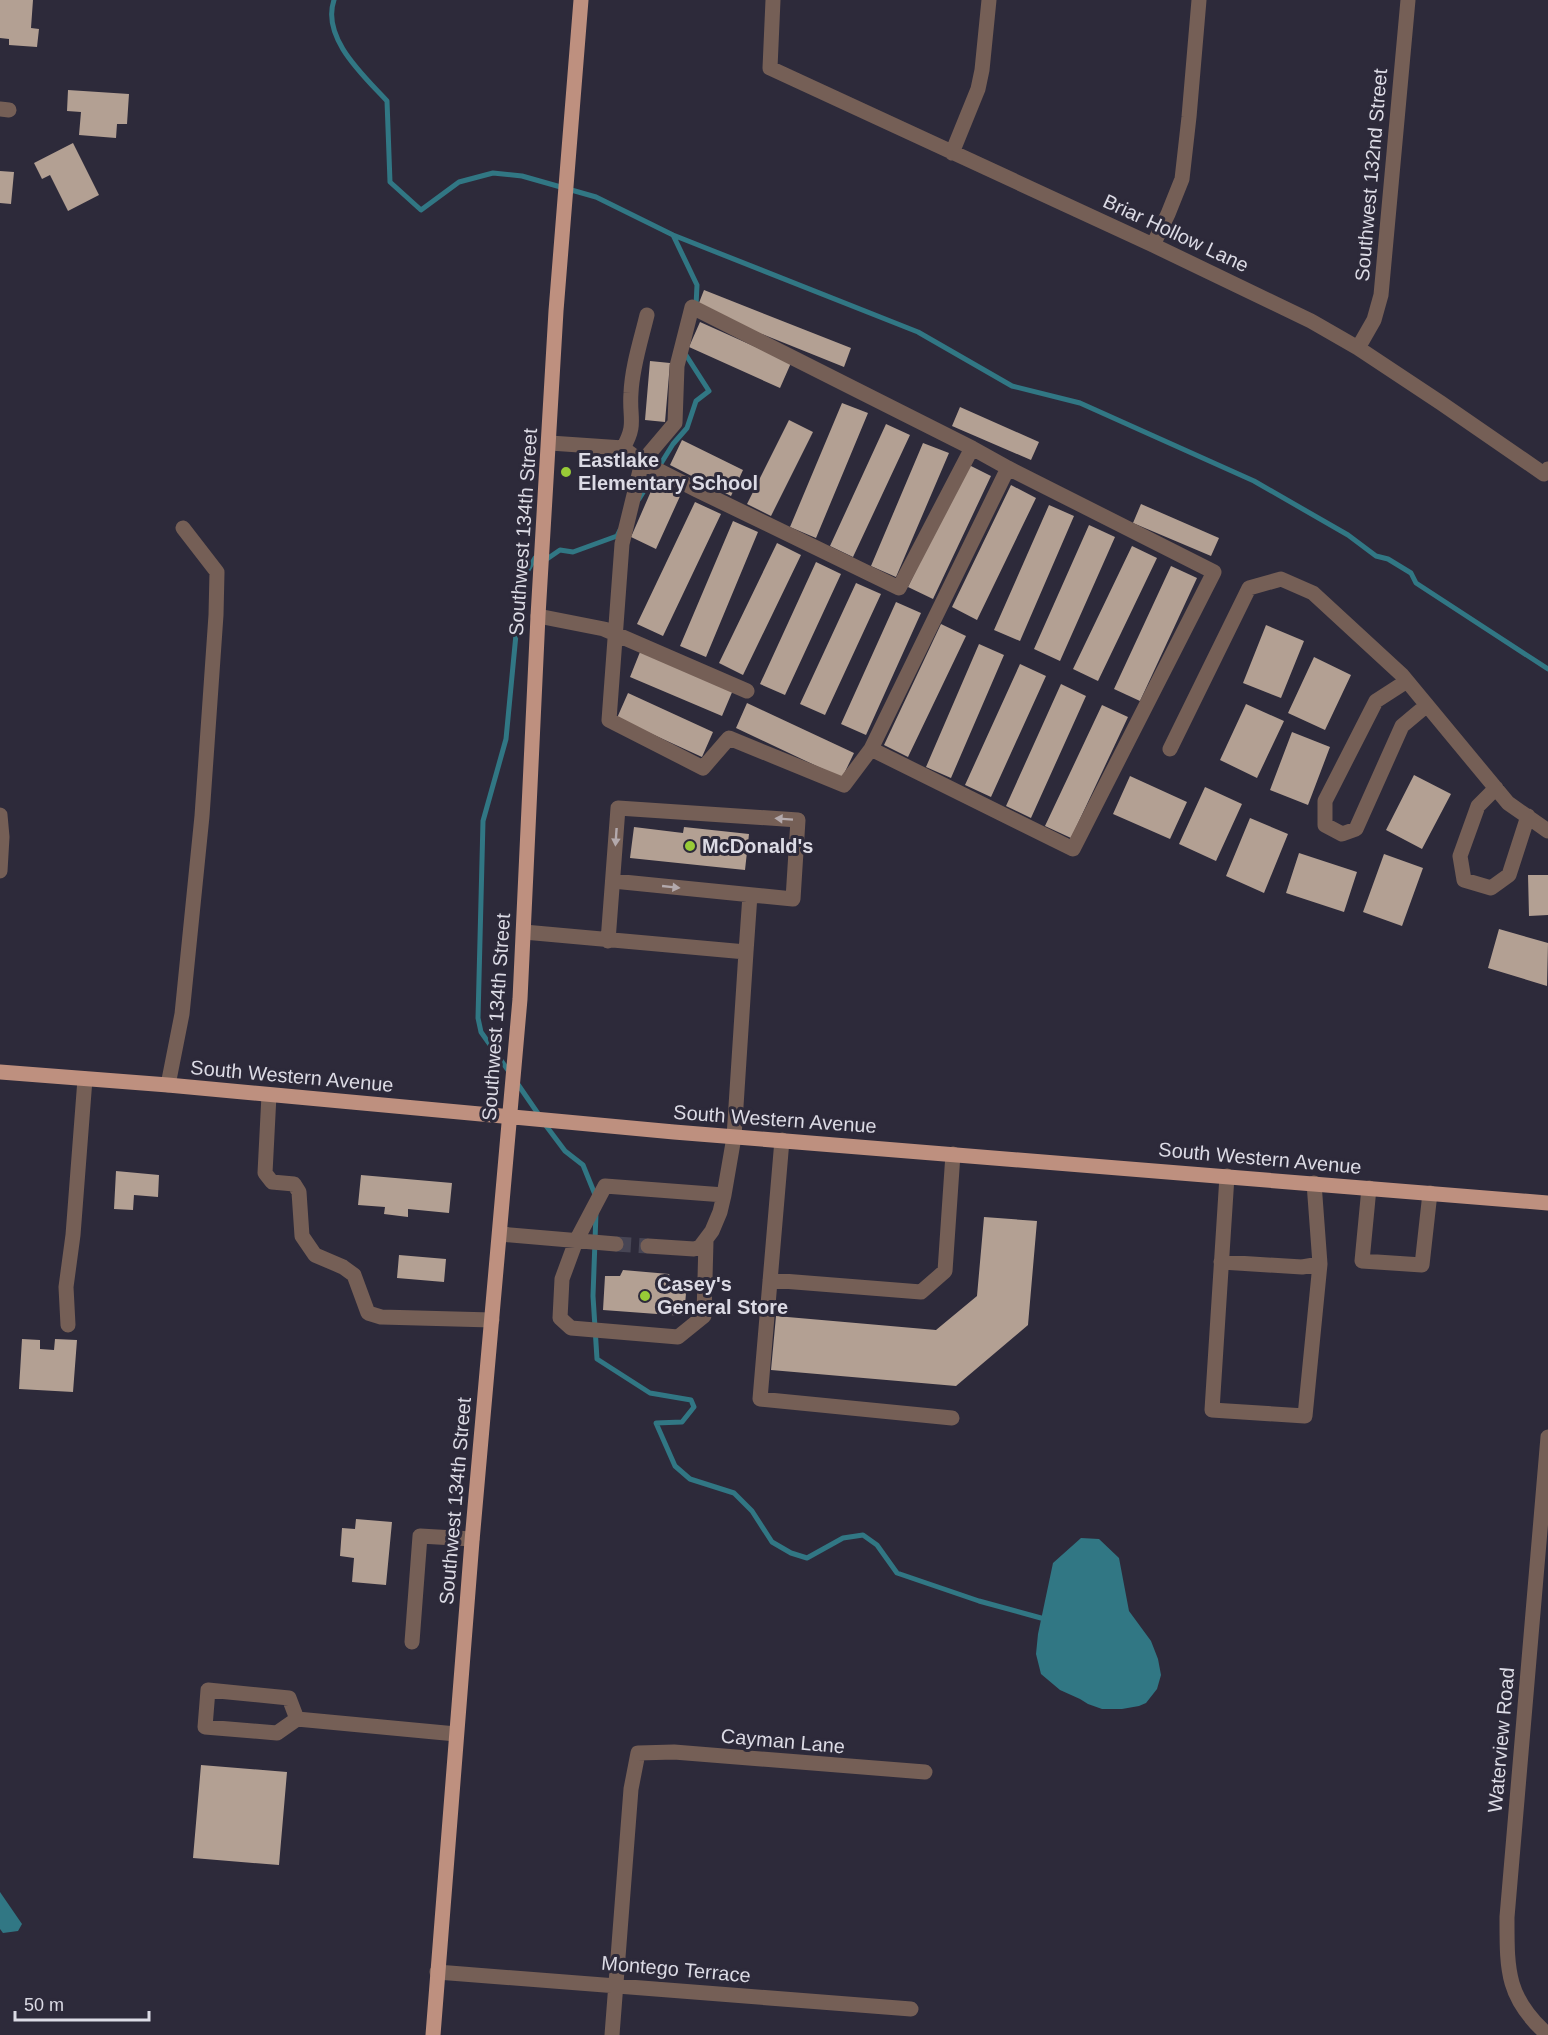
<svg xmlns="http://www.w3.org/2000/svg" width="1548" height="2035" viewBox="0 0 1548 2035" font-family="Helvetica,sans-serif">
<rect width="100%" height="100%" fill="#2d2a3a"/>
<path fill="#317784" d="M1081,1538L1099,1539L1119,1558L1129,1611L1151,1641L1158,1659L1161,1675L1157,1689L1146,1703L1139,1706L1122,1709H1102L1088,1704L1080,1699L1060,1690L1041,1674L1036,1654L1038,1634L1053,1563Z
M0,1892L22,1924L18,1931L3,1933L0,1929Z"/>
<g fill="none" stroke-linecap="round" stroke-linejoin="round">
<path stroke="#317784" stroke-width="5" d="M334,0C321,38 364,76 387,101L390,182L421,210L459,182L493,173L522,176L596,197L673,235L918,332L1012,386L1080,403L1254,481L1348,535L1376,556L1388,559L1411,573L1416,583L1548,669
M673,235L697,285L696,306
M639,499L673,444L687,428L696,401L709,391L684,352
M510,1073L481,1032L478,1018L483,821L506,739L521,582L535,558L544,561L560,550L573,552L617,536L620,530
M517,1083L539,1115
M544,1123L565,1151L583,1165L596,1197
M596,1213L593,1296L597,1359L650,1393L691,1400L694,1407L682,1422L656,1423L675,1466L690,1479L734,1493L752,1511L772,1542L791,1553L807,1558L843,1538L863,1535L877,1545L897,1573L979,1601L1041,1618"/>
</g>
<path fill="#b3a093" d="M0,0H33L31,28L39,29L37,47L9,45V39L0,38Z
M68,90L129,94L127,124H117L116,138L79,135L81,112L67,111Z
M73,143L99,195L68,211L50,175L42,179L34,163Z
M0,171L14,172L11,204L0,203Z
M704,290L851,348L844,367L697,308Z
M700,322L791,363L780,388L689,347Z
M650,361L670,363L665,422L645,420Z
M842,403L868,413L816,538L790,527Z
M960,407L1039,442L1031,460L952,426Z
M789,420L813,432L771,516L747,504Z
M886,424L910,435L853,557L830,546Z
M682,440L743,470L731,496L670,465Z
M923,443L949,453L896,577L871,566Z
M967,464L991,476L933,599L908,587Z
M655,482L681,494L656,549L631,537Z
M1011,485L1036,498L977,620L952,607Z
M695,502L721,514L663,636L637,624Z
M1141,504L1219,538L1211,556L1133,523Z
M1049,505L1074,516L1020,641L994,630Z
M733,521L758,532L706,657L680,646Z
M1089,525L1115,537L1060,661L1034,649Z
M777,543L801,555L743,675L719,663Z
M1132,546L1157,558L1098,681L1073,669Z
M816,562L841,574L785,695L760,684Z
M1171,566L1197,578L1140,701L1114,689Z
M856,583L881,594L825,715L800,704Z
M896,602L921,613L866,735L841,724Z
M941,624L966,636L908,757L884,745Z
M1266,625L1304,641L1281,698L1243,683Z
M979,644L1004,655L951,778L926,767Z
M640,652L733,690L722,716L630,677Z
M1314,657L1351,675L1325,730L1288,713Z
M1020,664L1046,676L991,797L965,785Z
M1061,684L1086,696L1031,818L1006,806Z
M628,693L713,732L702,757L617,718Z
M747,703L854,753L842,778L736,728Z
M1246,704L1284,721L1257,778L1220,760Z
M1102,705L1128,717L1071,838L1045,826Z
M1292,732L1330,747L1308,805L1270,790Z
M1414,775L1451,794L1422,849L1386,830Z
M1130,776L1187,802L1170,839L1113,814Z
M1205,787L1242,804L1216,861L1179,844Z
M1250,818L1288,834L1264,893L1226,876Z
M634,827L683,833L684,827L749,834L745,870L630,858Z
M1299,853L1357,872L1344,912L1286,893Z
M1384,854L1423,868L1402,926L1363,912Z
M1528,875H1548V915L1529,916Z
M1499,929L1548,943L1547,986L1488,968Z
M116,1171L159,1175L158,1197L134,1195L133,1210L114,1209Z
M361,1175L452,1183L449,1213L408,1209V1217L384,1214L385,1207L358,1205Z
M984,1217L1037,1221L1028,1325L956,1386L771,1370L776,1316L936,1330L977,1296Z
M399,1255L446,1259L444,1282L397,1278Z
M623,1270L669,1274L672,1280L687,1282L684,1316L603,1310L605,1276H620Z
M22,1339L40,1340V1349L54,1350L55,1339L77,1340L73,1392L19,1389Z
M356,1519L392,1522L386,1585L352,1582L354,1558L340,1556L342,1528L355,1529Z
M201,1765L287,1772L279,1865L193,1858Z"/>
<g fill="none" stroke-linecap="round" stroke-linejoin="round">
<path stroke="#474554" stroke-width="15" stroke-dasharray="15 8" stroke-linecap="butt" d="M616,1244L648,1246"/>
<path stroke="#755f56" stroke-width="15" d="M773,0L770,68L1153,245L1311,321L1358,348L1441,403L1544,474L1548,469
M0,109L9,110
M952,153L978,89L982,70L989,0
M1153,245L1168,214L1182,179L1189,117L1199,0
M1358,348L1374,320L1381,295L1408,0
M550,443L623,448C637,424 629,418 631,393C632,367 641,340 647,315
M623,448L642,462L697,490L899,588L972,448L692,307L677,366L675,423L642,462L622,544L609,720L703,768L729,738L844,785L871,749L1073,849L1214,572L1008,468L972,448
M538,616L604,629L747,691
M1407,681L1376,701L1325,801V825L1342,834L1356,829L1402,726L1427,705
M871,749L1008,468
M1170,749L1249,588L1281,579L1313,593L1402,675L1508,803L1548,831
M1496,788L1478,806L1460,856L1464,880L1491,888L1509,875L1528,816
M0,815L2,837L0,871
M524,932L746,952L734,1137L724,1195L720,1212L712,1231L700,1247L694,1249L648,1246
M608,941L618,808L798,820L793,899L613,881
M746,952L750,895
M168,1085L182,1014L202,816L216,615L217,572L183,528
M269,1095L265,1173L272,1182L294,1184L299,1192L302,1236L315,1255L343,1267L354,1275L368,1313L381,1317L492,1320
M782,1140L760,1399L952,1418
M1227,1176L1212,1410L1305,1416L1320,1264L1314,1183
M1369,1188L1362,1261L1422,1265L1430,1193
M500,1234L616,1244
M706,1241L704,1316L678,1337L571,1328L560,1318L562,1279L576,1241L605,1186L724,1195
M1221,1262L1302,1267L1320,1264
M770,1280L921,1292L945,1271L953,1154
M68,1325L66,1287L73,1235L85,1079
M412,1642L420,1536L472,1539
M297,1719L277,1733L205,1727L208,1690L289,1698L297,1719L456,1734
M437,1972L911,2009
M612,2035L631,1789L638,1753L674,1752L925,1772
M1548,2035C1506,1998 1507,1970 1507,1917L1548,1437"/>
<path stroke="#be907f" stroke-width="15" d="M0,1072L168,1085L674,1132L1548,1203
M433,2035L472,1541L520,999L538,616L556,311L581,0"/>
</g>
<defs><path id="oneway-solid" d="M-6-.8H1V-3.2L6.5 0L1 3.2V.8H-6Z" transform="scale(1.5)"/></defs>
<g fill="#b3a9ac">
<use href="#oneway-solid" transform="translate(784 819) rotate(-176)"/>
<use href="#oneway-solid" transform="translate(616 837) rotate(94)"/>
<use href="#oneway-solid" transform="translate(671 887) rotate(6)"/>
</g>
<g fill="#98cb37" stroke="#2d2a3a" stroke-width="2">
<circle cx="566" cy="472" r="6"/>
<circle cx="690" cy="846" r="6"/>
<circle cx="645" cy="1296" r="6"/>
</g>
<g text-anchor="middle" stroke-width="6" stroke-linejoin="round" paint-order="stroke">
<g font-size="20" fill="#dcdbe5" stroke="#2d2a3a">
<text transform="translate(1371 175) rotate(-85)" y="7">Southwest 132nd Street</text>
<text transform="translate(1176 233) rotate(25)" y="7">Briar Hollow Lane</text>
<text transform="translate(523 532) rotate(-86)" y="7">Southwest 134th Street</text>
<text transform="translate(496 1017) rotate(-86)" y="7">Southwest 134th Street</text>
<text transform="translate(292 1076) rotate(5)" y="7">South Western Avenue</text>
<text transform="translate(775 1119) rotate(4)" y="7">South Western Avenue</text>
<text transform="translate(1260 1158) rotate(5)" y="7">South Western Avenue</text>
<text transform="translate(455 1501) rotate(-85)" y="7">Southwest 134th Street</text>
<text transform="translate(1501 1740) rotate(-85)" y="7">Waterview Road</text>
<text transform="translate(783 1741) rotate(5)" y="7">Cayman Lane</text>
<text transform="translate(676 1969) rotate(5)" y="7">Montego Terrace</text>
</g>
<g font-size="20" font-weight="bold" fill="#dcdbe5" stroke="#2d2a3a" text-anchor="start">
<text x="578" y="467">Eastlake<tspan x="578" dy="23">Elementary School</tspan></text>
<text x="702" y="853">McDonald's</text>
<text x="657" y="1291">Casey's<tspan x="657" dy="23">General Store</tspan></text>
</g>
</g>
<path d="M15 2011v9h134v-9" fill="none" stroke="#dcdbe5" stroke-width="3"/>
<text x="24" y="2011" font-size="18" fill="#dcdbe5" stroke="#2d2a3a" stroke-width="4.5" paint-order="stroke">50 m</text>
</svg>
